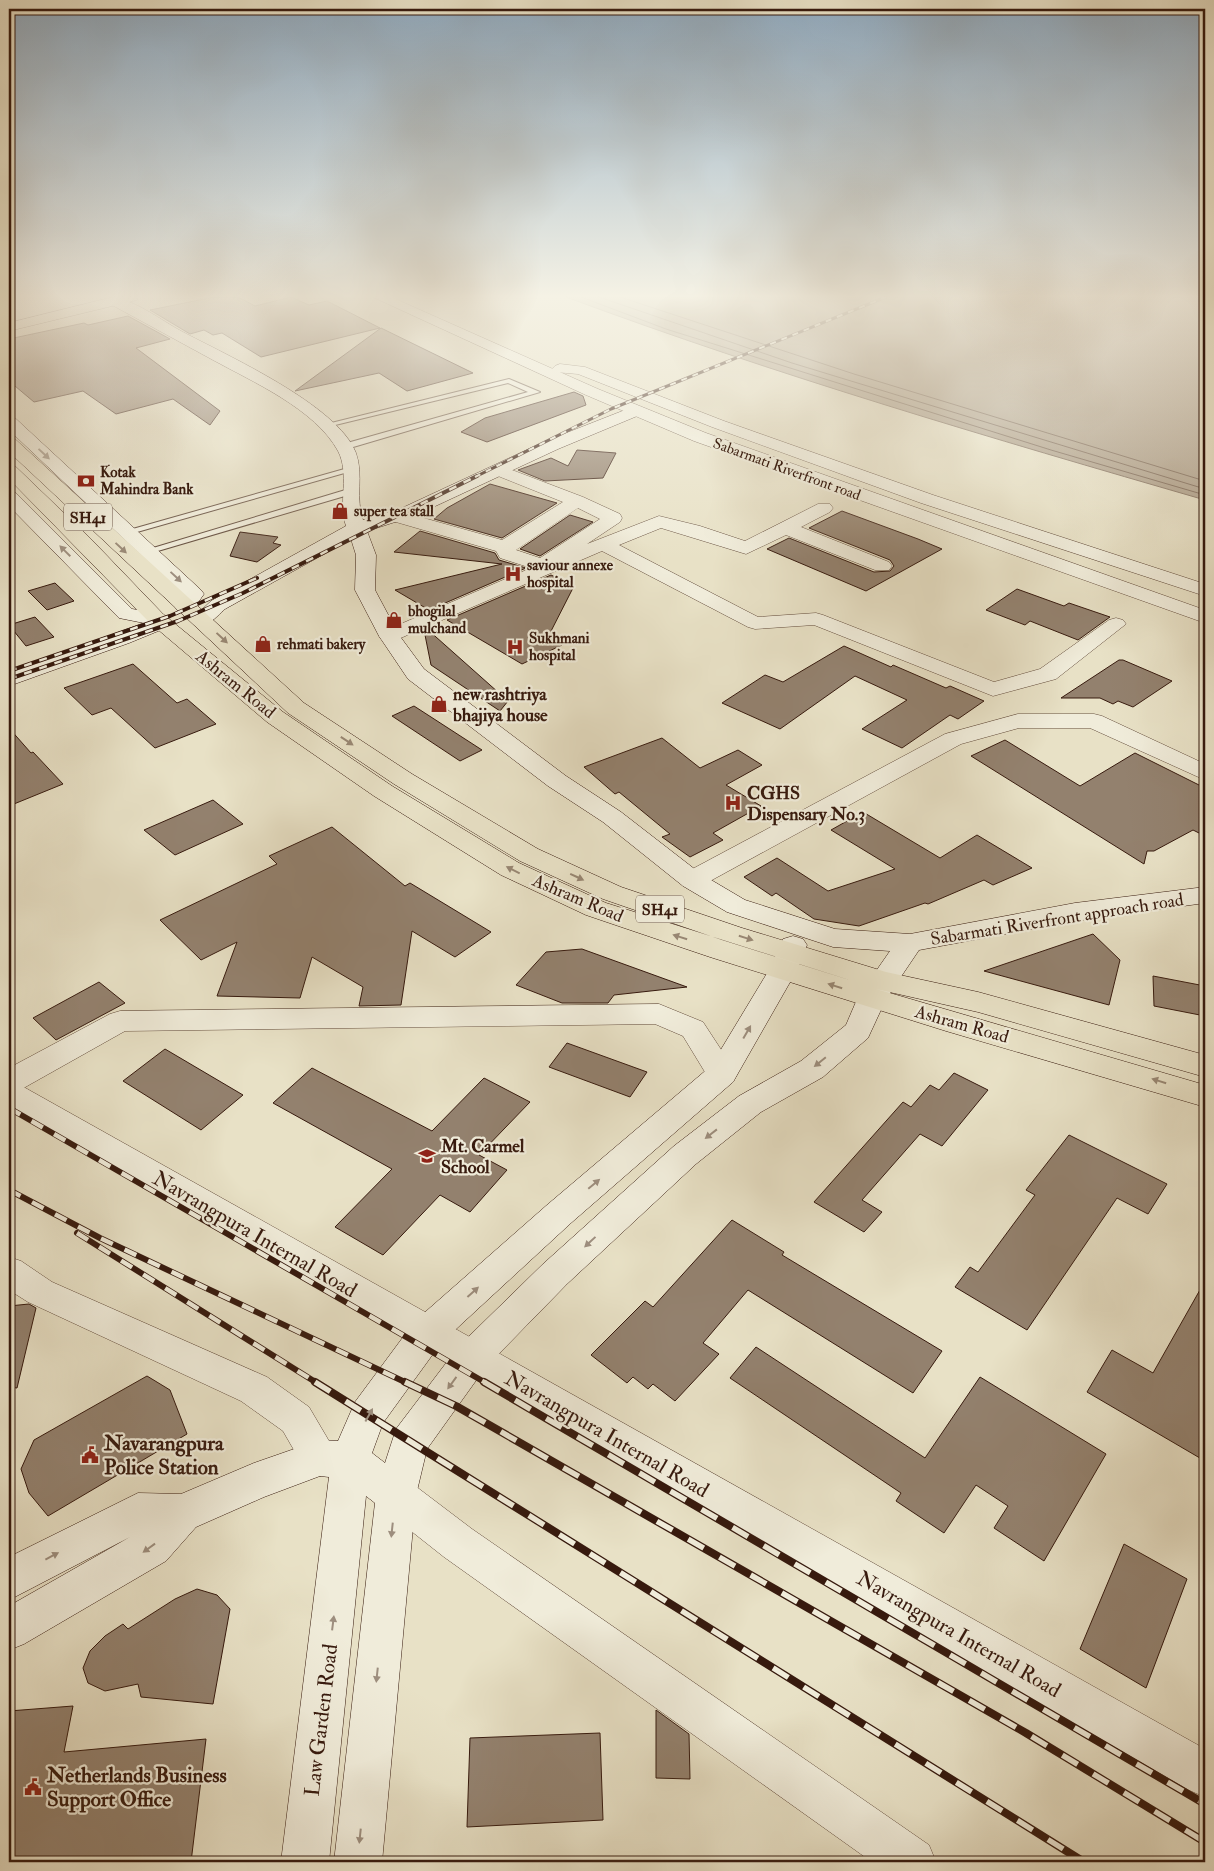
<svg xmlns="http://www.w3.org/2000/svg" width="1214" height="1871" viewBox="0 0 1214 1871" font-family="'IM FELL Double Pica',serif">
<rect width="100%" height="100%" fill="#e8e1c6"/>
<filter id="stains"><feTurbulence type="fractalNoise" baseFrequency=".004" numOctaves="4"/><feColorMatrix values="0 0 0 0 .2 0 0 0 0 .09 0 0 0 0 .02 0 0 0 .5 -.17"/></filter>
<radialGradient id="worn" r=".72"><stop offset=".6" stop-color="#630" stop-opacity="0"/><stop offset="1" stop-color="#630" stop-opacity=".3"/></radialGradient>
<path fill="#ac9d87" stroke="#7d6957" d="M566,297H1205V500C991,438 776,375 566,297Z"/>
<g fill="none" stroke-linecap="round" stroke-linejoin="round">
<path stroke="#725c4a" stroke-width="1" d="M581,297L666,329L1051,450L1205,495
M599,297L792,363L1205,489
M620,297L854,374L1205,481"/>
</g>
<path fill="#93816e" stroke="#371a0e" d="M214,297H238L255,306L291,297L309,305L327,301L380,328L261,357L222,333L213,335L204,330L190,334L150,310Z
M128,316L170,339L136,348L220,411L210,425L173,399L116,414L83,391L34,402L9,381V339L84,323L88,325Z
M381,328L473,373L407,391L379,373L295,391Z
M574,392L583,396L586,405L487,442L461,432L485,418Z
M577,450L616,453L603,478L545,481L518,470L551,458L568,466Z
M490,484L557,503L502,538L434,519L447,508Z
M842,511L918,539L942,549L866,591L767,549L789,538L874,572L890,571L894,566L890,560L809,528Z
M570,515L593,522L540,556L520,549Z
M420,531L495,553L499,560L526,568L429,610L395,590L502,564L394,552Z
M240,532L278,537L273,543L281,545L257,562L230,556Z
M551,575L574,586L548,637L562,645L522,664L447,620Z
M55,583L74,601L47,610L28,591Z
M1017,589L1064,606L1069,603L1110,617L1078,640L1030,621L1025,625L986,610Z
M35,617L54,637L26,646L9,625Z
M427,629L508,701L500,711L431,665L424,630Z
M844,646L891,667L893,665L946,688L950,686L984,701L958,719L950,715L902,748L862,729L907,700L855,676L780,729L722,703L765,675L783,682Z
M1119,660H1123L1172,681L1133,707L1118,701L1113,704L1100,698H1061Z
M133,664L177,703L187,699L216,724L155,748L111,708L92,715L64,688Z
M414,706L482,750L460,761L392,716Z
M9,728L31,753L33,752L63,784L9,806Z
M662,738L700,768L738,750L762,765L726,785L761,806L713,833L723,840L690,857L662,837L670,834L619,792L615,794L584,767Z
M1005,740L1080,786L1135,753L1205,788V836L1193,830L1154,851H1147L1144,864L971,756Z
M213,800L243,824L175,855L144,830Z
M863,812L940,858L977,835L1032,868L993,885L984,880L928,904L925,903L859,926L814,919L776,893L772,896L744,877L777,858L828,891L895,869L831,830Z
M332,827L405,886L410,883L491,932L455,957L412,931L401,1005L359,1006L363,987L312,957L300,998L217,996L237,942L201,960L160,920L277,864L269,856Z
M1093,934L1120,960L1109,1005L984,971Z
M582,949L687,987L614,995L608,1003H562L516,985L546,952Z
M1153,976L1205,986V1016L1154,1006Z
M99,982L125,1003L56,1040L33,1018Z
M567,1043L647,1072L630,1097L549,1067Z
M165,1049L243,1095L201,1130L123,1081Z
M312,1068L432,1131L484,1078L530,1102L479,1155L507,1170L470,1212L440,1195L383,1255L335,1227L392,1169L273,1103Z
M954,1073L988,1090L942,1146L920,1134L862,1200L882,1212L864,1232L814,1202L903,1102L911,1107L930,1085L939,1090Z
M1069,1135L1167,1184L1148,1214L1117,1198L1027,1330L955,1287L970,1267L978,1272L1035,1195L1026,1190Z
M732,1220L784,1252L782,1255L942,1351L913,1393L748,1290L703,1343L719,1354L675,1401L653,1384L648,1389L633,1377L627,1383L591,1355L645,1301L653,1307Z
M1205,1281V1461L1087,1392L1112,1350L1153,1373Z
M29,1304L36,1308L17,1388L9,1387V1306Z
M756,1347L925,1458L980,1377L1106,1454L1044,1561L994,1528L1008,1506L976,1485L944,1533L896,1501L901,1493L730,1378Z
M147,1376L170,1390L187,1434L48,1516L29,1493L21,1469L34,1440Z
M1124,1544L1187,1579L1146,1688L1080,1649Z
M197,1589L217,1595L230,1609L213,1704L141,1697L138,1684L105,1691L88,1683L83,1668L90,1651L105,1636L123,1624L128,1629L175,1599Z
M73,1706L64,1752L206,1739L191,1862H9V1711Z
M656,1710L689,1734L690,1779L656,1778Z
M600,1733L603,1820L467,1827L470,1738Z"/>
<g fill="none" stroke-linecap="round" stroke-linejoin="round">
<g stroke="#634c3c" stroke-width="2">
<path id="service" d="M509,379L540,392L343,450L339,447L340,445L528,392L508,383L327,427L323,425Z
M348,468L355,470L130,534L122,532Z
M352,488L356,491L355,493L151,553L143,551Z"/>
</g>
<g stroke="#634c3c" stroke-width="1">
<path id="minor" d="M560,364L585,367L724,421L933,495L1205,584V596L921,503L712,427L578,374L555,372L552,369L555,366Z
M499,465L583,497L620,514L622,518L620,522L587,544L659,516L700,526L745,541L818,504H830L833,508L830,512L801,527L889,562L892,566L889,570H875L786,535L746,554L661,528L619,545L758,617L816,613L823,615L994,682L1040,669L1109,620L1116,618L1123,620L1126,624L1056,679L993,696L814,625L755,629L748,627L602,551L396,640L389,642L382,640L379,636L382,632L531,568L500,558L496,551L389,520L386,516L389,512L395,510L502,540L563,502L493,474L490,470L493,466ZM578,508L600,519L540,558L516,550Z
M1018,714H1094L1102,716L1205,764V780L1090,728H1019L961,744L701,886L692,888L683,886L679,880L683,874L945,734Z
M659,1004L703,1022L737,1074L733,1082L722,1085L711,1082L683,1036L655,1024L125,1031L20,1090L9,1093V1068L110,1014L120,1011Z"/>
</g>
<g stroke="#634c3c" stroke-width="1">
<path id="tertiary" d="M373,297H391L598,389L706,433L1205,610V623L694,441L586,395Z
M9,1082L20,1085L1205,1749V1797L1189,1790L9,1107Z
M9,1257L21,1261L52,1282L267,1377L309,1407L339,1458L334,1471L320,1476L306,1471L283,1431L241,1401L28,1302L9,1290Z
M396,1476L410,1482L472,1529L929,1845L936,1862H872L444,1557L382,1508L376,1495L382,1482Z"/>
</g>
<g stroke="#371a0e" stroke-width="1">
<path id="secondary" d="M117,298C139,303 161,320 181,331C226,355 338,405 356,453C364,475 355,499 363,520L402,508L546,441L630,408H642L644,411L642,414L558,449L414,516L367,531L376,555L375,590L399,635L424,669L566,776L621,812L701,874L745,900L835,929L910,934L1075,903L1205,887V903L1075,921L919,950L886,999L868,1038L823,1077L761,1112L696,1164L567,1284L485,1368L427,1449L416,1495L382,1862H334L375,1503L366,1496L329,1862H281L329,1477L320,1476L264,1497L196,1527L166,1561L24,1644L9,1650V1606L130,1537L9,1600V1557L138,1493L181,1494L254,1463L320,1440L338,1441L355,1402L415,1321L547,1205L711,1066L769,970L783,939L793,936L803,939L807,945L797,970L733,1082L571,1223L441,1343L383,1423L372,1453L385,1463L396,1429L459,1346L543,1264L674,1146L739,1096L801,1061L846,1025L858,997L890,951L833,947L727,912L683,886L603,822L548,786L408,679L379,636L355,590L356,555L351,539L225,609C215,618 208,628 194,624L191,620L211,601L346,526C338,503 350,474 338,451C315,409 253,382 213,360C179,342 146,323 112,305L110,302L112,299Z
M9,416L15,418L201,590L204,594L192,611L185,613L178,611L175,607L183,595L9,430Z
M9,491L15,492L132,609L163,614L171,623L168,627L129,643L9,686V672L144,623L119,618L9,506Z"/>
</g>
<g stroke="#371a0e" stroke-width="1">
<path id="primary" d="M113,297H138L137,300L9,331V323Z
M9,438L15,439L304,703L412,774L538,849L621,887L742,928L886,972L978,992L1205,1055V1077L978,1012L876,989L1205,1085V1107L946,1031L710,957L586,915L501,875L374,796L267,722L149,622L9,479V465L15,466L90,538L163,614L283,712L392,786L519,863L606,903L859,983L722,940L603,899L520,861L394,784L288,713L9,452Z"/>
</g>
<use href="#service" fill="#f0ecda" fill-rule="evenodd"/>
<use href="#minor" fill="#f0ecda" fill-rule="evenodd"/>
<use href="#tertiary" fill="#f0ecda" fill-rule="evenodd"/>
<use href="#secondary" fill="#f0ecda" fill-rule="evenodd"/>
<use href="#primary" fill="#e8e1c6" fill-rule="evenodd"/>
<g stroke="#371a0e" stroke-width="3">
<path id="rail-far3" d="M475,477L611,409L886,297"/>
</g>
<g stroke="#371a0e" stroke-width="4">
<path id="rail-far2" d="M9,671L170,616L257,578
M9,679L178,621L243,593L477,476"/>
</g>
<g stroke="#371a0e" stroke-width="6">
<path id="rail-far1" d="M9,1108L486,1383
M9,1190L100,1238L407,1383
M77,1233L317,1383"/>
</g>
<g stroke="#371a0e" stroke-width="8">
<path id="rail" d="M315,1382L1084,1862
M405,1382L456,1406L1026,1733L1205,1842
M484,1382L1205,1804"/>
</g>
<use href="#rail-far3" stroke="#f0ecda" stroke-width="2" stroke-dasharray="6" stroke-linecap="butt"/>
<use href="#rail-far2" stroke="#f0ecda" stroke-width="2.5" stroke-dasharray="8" stroke-linecap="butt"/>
<use href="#rail-far1" stroke="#f0ecda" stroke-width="4.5" stroke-dasharray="13" stroke-linecap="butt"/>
<use href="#rail" stroke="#f0ecda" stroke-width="5.5" stroke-dasharray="18" stroke-linecap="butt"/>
</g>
<defs><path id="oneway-solid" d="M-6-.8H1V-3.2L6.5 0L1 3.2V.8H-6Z" transform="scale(1.25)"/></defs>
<g fill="#9d8e7e">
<use href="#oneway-solid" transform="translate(44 454) rotate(43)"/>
<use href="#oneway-solid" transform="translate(65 551) rotate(-135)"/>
<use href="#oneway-solid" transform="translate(176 577) rotate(43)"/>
<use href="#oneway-solid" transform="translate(747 1032) rotate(-60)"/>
<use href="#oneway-solid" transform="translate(820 1062) rotate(141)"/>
<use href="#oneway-solid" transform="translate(711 1134) rotate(142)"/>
<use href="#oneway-solid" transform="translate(594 1184) rotate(-40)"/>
<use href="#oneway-solid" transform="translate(590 1242) rotate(137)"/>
<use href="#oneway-solid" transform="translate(473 1292) rotate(-42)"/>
<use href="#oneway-solid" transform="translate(452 1383) rotate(126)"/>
<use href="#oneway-solid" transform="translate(369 1415) rotate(-61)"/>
<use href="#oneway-solid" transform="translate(392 1530) rotate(96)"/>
<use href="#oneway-solid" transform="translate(149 1548) rotate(144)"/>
<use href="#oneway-solid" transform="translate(52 1556) rotate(-28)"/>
<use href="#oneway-solid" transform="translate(333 1623) rotate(-83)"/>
<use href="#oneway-solid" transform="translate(377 1675) rotate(96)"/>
<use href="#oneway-solid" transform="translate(360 1836) rotate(96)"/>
</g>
<g fill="#988773">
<use href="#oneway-solid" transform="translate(121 548) rotate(43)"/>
<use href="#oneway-solid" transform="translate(222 638) rotate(43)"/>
<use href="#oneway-solid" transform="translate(347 741) rotate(34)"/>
<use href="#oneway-solid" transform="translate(513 870) rotate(-153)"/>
<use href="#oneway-solid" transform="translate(577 877) rotate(25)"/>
<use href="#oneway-solid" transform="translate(680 937) rotate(-162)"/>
<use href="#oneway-solid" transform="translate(746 938) rotate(17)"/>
<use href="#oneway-solid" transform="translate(835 986) rotate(-163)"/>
<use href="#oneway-solid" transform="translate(1159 1081) rotate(-163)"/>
</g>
<linearGradient id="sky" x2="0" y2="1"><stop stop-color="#90abc1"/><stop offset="0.53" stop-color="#f5f2e5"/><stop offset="1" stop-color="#f5f2e5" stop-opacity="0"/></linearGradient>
<rect width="1214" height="559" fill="url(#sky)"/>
<defs>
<g id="bank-bare" transform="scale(1.35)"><path d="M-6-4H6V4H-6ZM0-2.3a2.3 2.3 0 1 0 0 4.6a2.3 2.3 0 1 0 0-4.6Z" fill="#8f2418" stroke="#f0ecda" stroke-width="2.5" paint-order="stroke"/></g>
<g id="shop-bare" transform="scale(1.35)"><path d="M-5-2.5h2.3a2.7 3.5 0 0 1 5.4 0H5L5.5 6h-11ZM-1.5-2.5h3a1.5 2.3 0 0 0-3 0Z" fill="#8f2418" stroke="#f0ecda" stroke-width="2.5" paint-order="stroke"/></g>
<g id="hospital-bare" transform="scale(1.35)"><path d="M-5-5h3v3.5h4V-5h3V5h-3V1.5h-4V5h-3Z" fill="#8f2418" stroke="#f0ecda" stroke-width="2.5" paint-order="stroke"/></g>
<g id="school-bare" transform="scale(1.35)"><path d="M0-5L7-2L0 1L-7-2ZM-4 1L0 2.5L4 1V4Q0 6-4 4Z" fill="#8f2418" stroke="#f0ecda" stroke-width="2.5" paint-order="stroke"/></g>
<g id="civic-bare" transform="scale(1.35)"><path d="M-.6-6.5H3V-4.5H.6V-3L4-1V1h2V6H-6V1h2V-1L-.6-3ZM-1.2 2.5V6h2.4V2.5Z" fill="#8f2418" stroke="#f0ecda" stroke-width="2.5" paint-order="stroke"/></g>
</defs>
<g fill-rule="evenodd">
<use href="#bank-bare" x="86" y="481"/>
<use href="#shop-bare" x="340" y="511"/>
<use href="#hospital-bare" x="513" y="574"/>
<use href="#shop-bare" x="394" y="620"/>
<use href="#shop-bare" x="263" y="644"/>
<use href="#hospital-bare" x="515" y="647"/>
<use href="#shop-bare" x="439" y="704"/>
<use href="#hospital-bare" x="733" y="803"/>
<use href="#school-bare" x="427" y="1156"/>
<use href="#civic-bare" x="90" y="1455"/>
<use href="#civic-bare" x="33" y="1787"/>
</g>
<g text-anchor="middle" stroke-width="4.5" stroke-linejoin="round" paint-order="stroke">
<g font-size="15" fill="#371a0e" stroke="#f0ecda">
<text transform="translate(787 469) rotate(20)" y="5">Sabarmati Riverfront road</text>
</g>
<g font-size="15" font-weight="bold" fill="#371a0e" stroke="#f0ecda" text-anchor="start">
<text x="100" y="477">Kotak<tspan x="100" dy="17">Mahindra Bank</tspan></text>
<text x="354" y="516">super tea stall</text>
<text x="527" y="570">saviour annexe<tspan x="527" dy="17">hospital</tspan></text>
<text x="408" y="616">bhogilal<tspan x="408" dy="17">mulchand</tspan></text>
<text x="529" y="643">Sukhmani<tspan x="529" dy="17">hospital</tspan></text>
<text x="277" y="649">rehmati bakery</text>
</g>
<g fill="#f0ecda" stroke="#6e594b" stroke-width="1">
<rect x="64" y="503.5" width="48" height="27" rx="4"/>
<rect x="636" y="895.5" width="48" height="27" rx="4"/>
</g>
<g font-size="16" font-weight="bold" fill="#371a0e">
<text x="88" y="523">SH41</text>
<text x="660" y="915">SH41</text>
</g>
<g font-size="18" fill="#371a0e" stroke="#f0ecda">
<text transform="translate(236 684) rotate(39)" y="6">Ashram Road</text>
<text transform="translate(578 898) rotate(23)" y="6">Ashram Road</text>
<text transform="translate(1057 919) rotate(-9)" y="6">Sabarmati Riverfront approach road</text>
<text transform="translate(962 1024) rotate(16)" y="6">Ashram Road</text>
</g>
<g font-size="18" font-weight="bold" fill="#371a0e" stroke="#f0ecda" text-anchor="start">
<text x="453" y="700">new rashtriya<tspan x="453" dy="21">bhajiya house</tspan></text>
<text x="747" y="799">CGHS<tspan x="747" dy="21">Dispensary No.3</tspan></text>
<text x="441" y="1152">Mt. Carmel<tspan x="441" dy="21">School</tspan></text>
</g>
<g font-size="21" fill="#371a0e" stroke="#f0ecda">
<text transform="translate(255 1234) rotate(30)" y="7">Navrangpura Internal Road</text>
<text transform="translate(607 1434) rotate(30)" y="7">Navrangpura Internal Road</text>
<text transform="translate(959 1634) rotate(30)" y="7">Navrangpura Internal Road</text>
<text transform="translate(321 1720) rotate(-83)" y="7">Law Garden Road</text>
</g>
<g font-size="21" font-weight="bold" fill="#371a0e" stroke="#f0ecda" text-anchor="start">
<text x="104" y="1450">Navarangpura<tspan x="104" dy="24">Police Station</tspan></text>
<text x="47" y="1782">Netherlands Business<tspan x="47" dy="24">Support Office</tspan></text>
</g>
</g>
<rect width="1214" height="1871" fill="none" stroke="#e8e1c6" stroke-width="30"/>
<rect x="10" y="10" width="1194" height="1851" fill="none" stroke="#371a0e" stroke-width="2.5"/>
<rect x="15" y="15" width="1184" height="1841" fill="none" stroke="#371a0e"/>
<rect width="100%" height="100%" filter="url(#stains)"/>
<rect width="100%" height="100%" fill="url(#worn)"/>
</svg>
